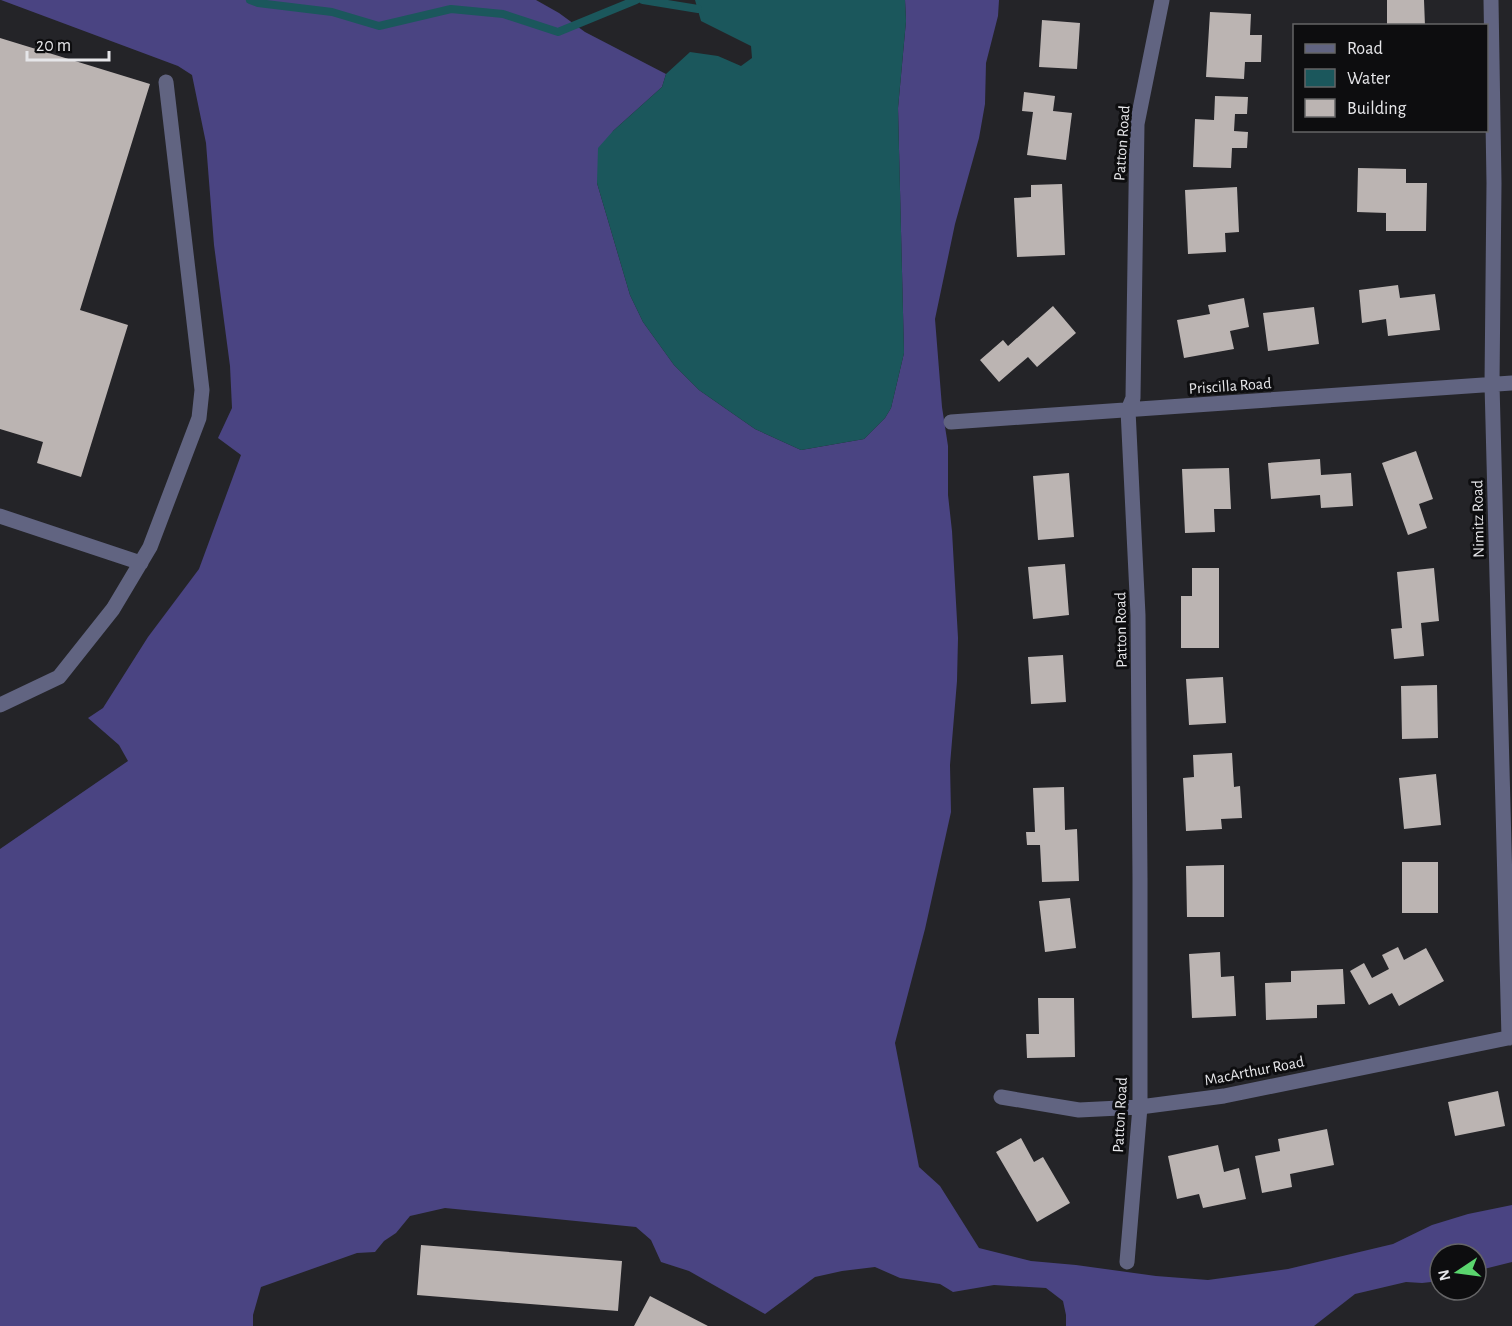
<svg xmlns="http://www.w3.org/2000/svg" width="1512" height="1326" viewBox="0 0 1512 1326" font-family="'Alegreya Sans',sans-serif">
<rect width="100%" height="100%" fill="#242428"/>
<path fill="#4a4482" d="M1,0H536L559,13L585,32L666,74L662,87L613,131L597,183L630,295L643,322L674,365L699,390L755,429L801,450L864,439L885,418L891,408L904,353L898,108L906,21L905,0H999L998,16L986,63L985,104L979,138L955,224L935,319L942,407L948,446V495L952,531L958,638L957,681L950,765L951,812L925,929L895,1043L919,1167L940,1186L979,1248L1031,1261L1076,1265L1156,1276L1208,1280L1288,1269L1393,1244L1432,1225L1468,1214L1512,1205V1262L1476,1271V1254H1440V1281L1422,1283L1406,1282L1355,1294L1314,1326H1066V1315L1063,1301L1046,1288L994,1285L953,1292L940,1284L900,1278L875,1267L842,1271L815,1277L765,1314L689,1271L661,1262L651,1240L636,1227L445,1208L410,1216L396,1233L384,1241L375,1252L357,1253L261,1287L253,1315V1326H0V849L128,761L119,745L88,718L103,708L148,637L199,569L241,455L218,438L232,408L230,366L214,245L206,143L192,75L178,66Z"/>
<path fill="#1b575c" d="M695,0H905L906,21L898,108L904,353L891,408L885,418L864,439L801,450L755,429L699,390L674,365L643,322L630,295L597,183L598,148L613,131L662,87L666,74L690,52L718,56L741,66L752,58L751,46L701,21Z"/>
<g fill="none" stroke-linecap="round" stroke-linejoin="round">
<path stroke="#1b575c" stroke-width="8" d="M250,0L258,3L332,12L379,26L451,9L503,14L558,32L636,0
M643,0L698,9"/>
</g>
<path fill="#bbb4b2" d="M1387,0H1424L1425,26H1387Z
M1210,12L1251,14L1250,35H1262L1261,62H1245L1244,79L1206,77Z
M1042,20L1080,23L1077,69L1039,67Z
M0,38L150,84L80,310L128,325L81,477L37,463L43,442L0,429Z
M1024,92L1055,96L1053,111L1072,113L1066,160L1027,155L1033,112L1022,111Z
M1215,96L1248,97L1247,114H1235L1234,131L1248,132L1247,148H1232L1231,168L1193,167L1195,119L1214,120Z
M1358,168L1406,169V183H1427L1426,231H1386V213L1357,212Z
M1062,184L1065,255L1017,257L1014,198L1031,197V185Z
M1237,187L1239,232L1225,233L1226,252L1188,254L1185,190Z
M1398,285L1400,298L1435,294L1440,330L1388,336L1386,319L1362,323L1359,290Z
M1244,298L1249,327L1230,331L1234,349L1184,358L1177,320L1210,314L1208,305Z
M1053,306L1076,333L1037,367L1028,357L999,382L980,360L1003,340L1008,346Z
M1314,307L1319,344L1268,351L1263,313Z
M1416,451L1433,499L1419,504L1427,528L1408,535L1382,463Z
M1320,459L1321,475L1351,473L1353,506L1321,508L1320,495L1271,499L1268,463Z
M1229,468L1231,509H1214L1215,532L1185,533L1182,469Z
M1069,473L1074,537L1038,540L1033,476Z
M1065,564L1069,615L1033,619L1028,567Z
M1192,568H1219V648H1181V596H1192Z
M1434,568L1439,621L1421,623L1424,656L1394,659L1391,629L1402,628L1397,572Z
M1063,655L1066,702L1031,704L1028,657Z
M1223,677L1226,723L1189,725L1186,679Z
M1437,685L1438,738L1402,739L1401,686Z
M1232,753L1234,787L1240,786L1242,818L1221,819L1222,829L1186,831L1183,778L1194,777L1193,755Z
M1436,774L1441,825L1404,829L1399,778Z
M1064,787L1065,830L1077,829L1079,881L1042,882L1040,845H1027L1026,832H1035L1033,788Z
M1402,862H1438V913H1402Z
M1224,865V917H1187L1186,866Z
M1070,898L1076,948L1045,952L1039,901Z
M1398,947L1404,960L1426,948L1444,981L1399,1006L1392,993L1369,1005L1350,971L1364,963L1372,978L1389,969L1382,955Z
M1220,952L1221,977L1234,976L1236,1016L1192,1018L1189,954Z
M1343,969L1345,1004L1317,1005V1018L1266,1020L1265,983L1291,982V971Z
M1038,998H1074L1075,1057L1027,1058L1026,1034H1039Z
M1498,1091L1505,1126L1455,1136L1448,1102Z
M1327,1129L1334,1165L1290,1174L1292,1187L1262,1193L1255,1156L1280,1151L1278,1139Z
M1021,1138L1034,1162L1043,1157L1070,1203L1037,1222L996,1152Z
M1218,1145L1224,1172L1239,1168L1246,1199L1203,1208L1199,1194L1177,1199L1168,1156Z
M421,1245L622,1261L618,1311L417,1295Z
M650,1296L708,1326H634Z"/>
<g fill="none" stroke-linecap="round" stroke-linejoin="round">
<path stroke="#616481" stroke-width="15" d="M1491,0L1494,183L1492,384L1509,1038
M951,422L1512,383
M0,516L141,563
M0,705L59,677L113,609L150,547L199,418L202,390L166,82
M1001,1097L1079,1110L1140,1107L1224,1096L1512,1037
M1127,1262L1140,1107V878L1138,615L1128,410L1133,398L1137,124L1162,0"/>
</g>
<g text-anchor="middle" stroke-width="6" stroke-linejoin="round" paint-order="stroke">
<g font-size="16" fill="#e6e6e9" stroke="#0d0d0f">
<text transform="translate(1121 143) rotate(-86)" y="6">Patton Road</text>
<text transform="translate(1230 385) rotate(-4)" y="6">Priscilla Road</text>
<text transform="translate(1477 519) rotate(-91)" y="6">Nimitz Road</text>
<text transform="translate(1120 630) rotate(-91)" y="6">Patton Road</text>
<text transform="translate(1254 1070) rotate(-11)" y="6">MacArthur Road</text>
<text transform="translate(1119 1115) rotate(-87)" y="6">Patton Road</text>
</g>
</g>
<rect x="1293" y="24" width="195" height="108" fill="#0d0d0f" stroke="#646466" stroke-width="1.5"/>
<rect x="1305" y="44" width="30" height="9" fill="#616481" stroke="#646466" stroke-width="1.5"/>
<text x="1347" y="54" font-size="18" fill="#e6e6e9">Road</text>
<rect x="1305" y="69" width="30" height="18" fill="#1b575c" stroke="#646466" stroke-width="1.5"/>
<text x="1347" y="84" font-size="18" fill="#e6e6e9">Water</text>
<rect x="1305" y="99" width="30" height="18" fill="#bbb4b2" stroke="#646466" stroke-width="1.5"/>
<text x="1347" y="114" font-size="18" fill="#e6e6e9">Building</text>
<g transform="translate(1458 1272) rotate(257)"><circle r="28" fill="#0d0d0f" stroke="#646466" stroke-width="1.5"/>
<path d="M0-4.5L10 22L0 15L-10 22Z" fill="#5ad56e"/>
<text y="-9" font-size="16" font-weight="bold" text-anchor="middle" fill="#e6e6e9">N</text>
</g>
<path d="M27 51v9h82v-9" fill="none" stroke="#e6e6e9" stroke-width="3"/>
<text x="36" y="51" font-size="18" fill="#e6e6e9" stroke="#0d0d0f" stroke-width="4.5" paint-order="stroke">20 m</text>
</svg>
